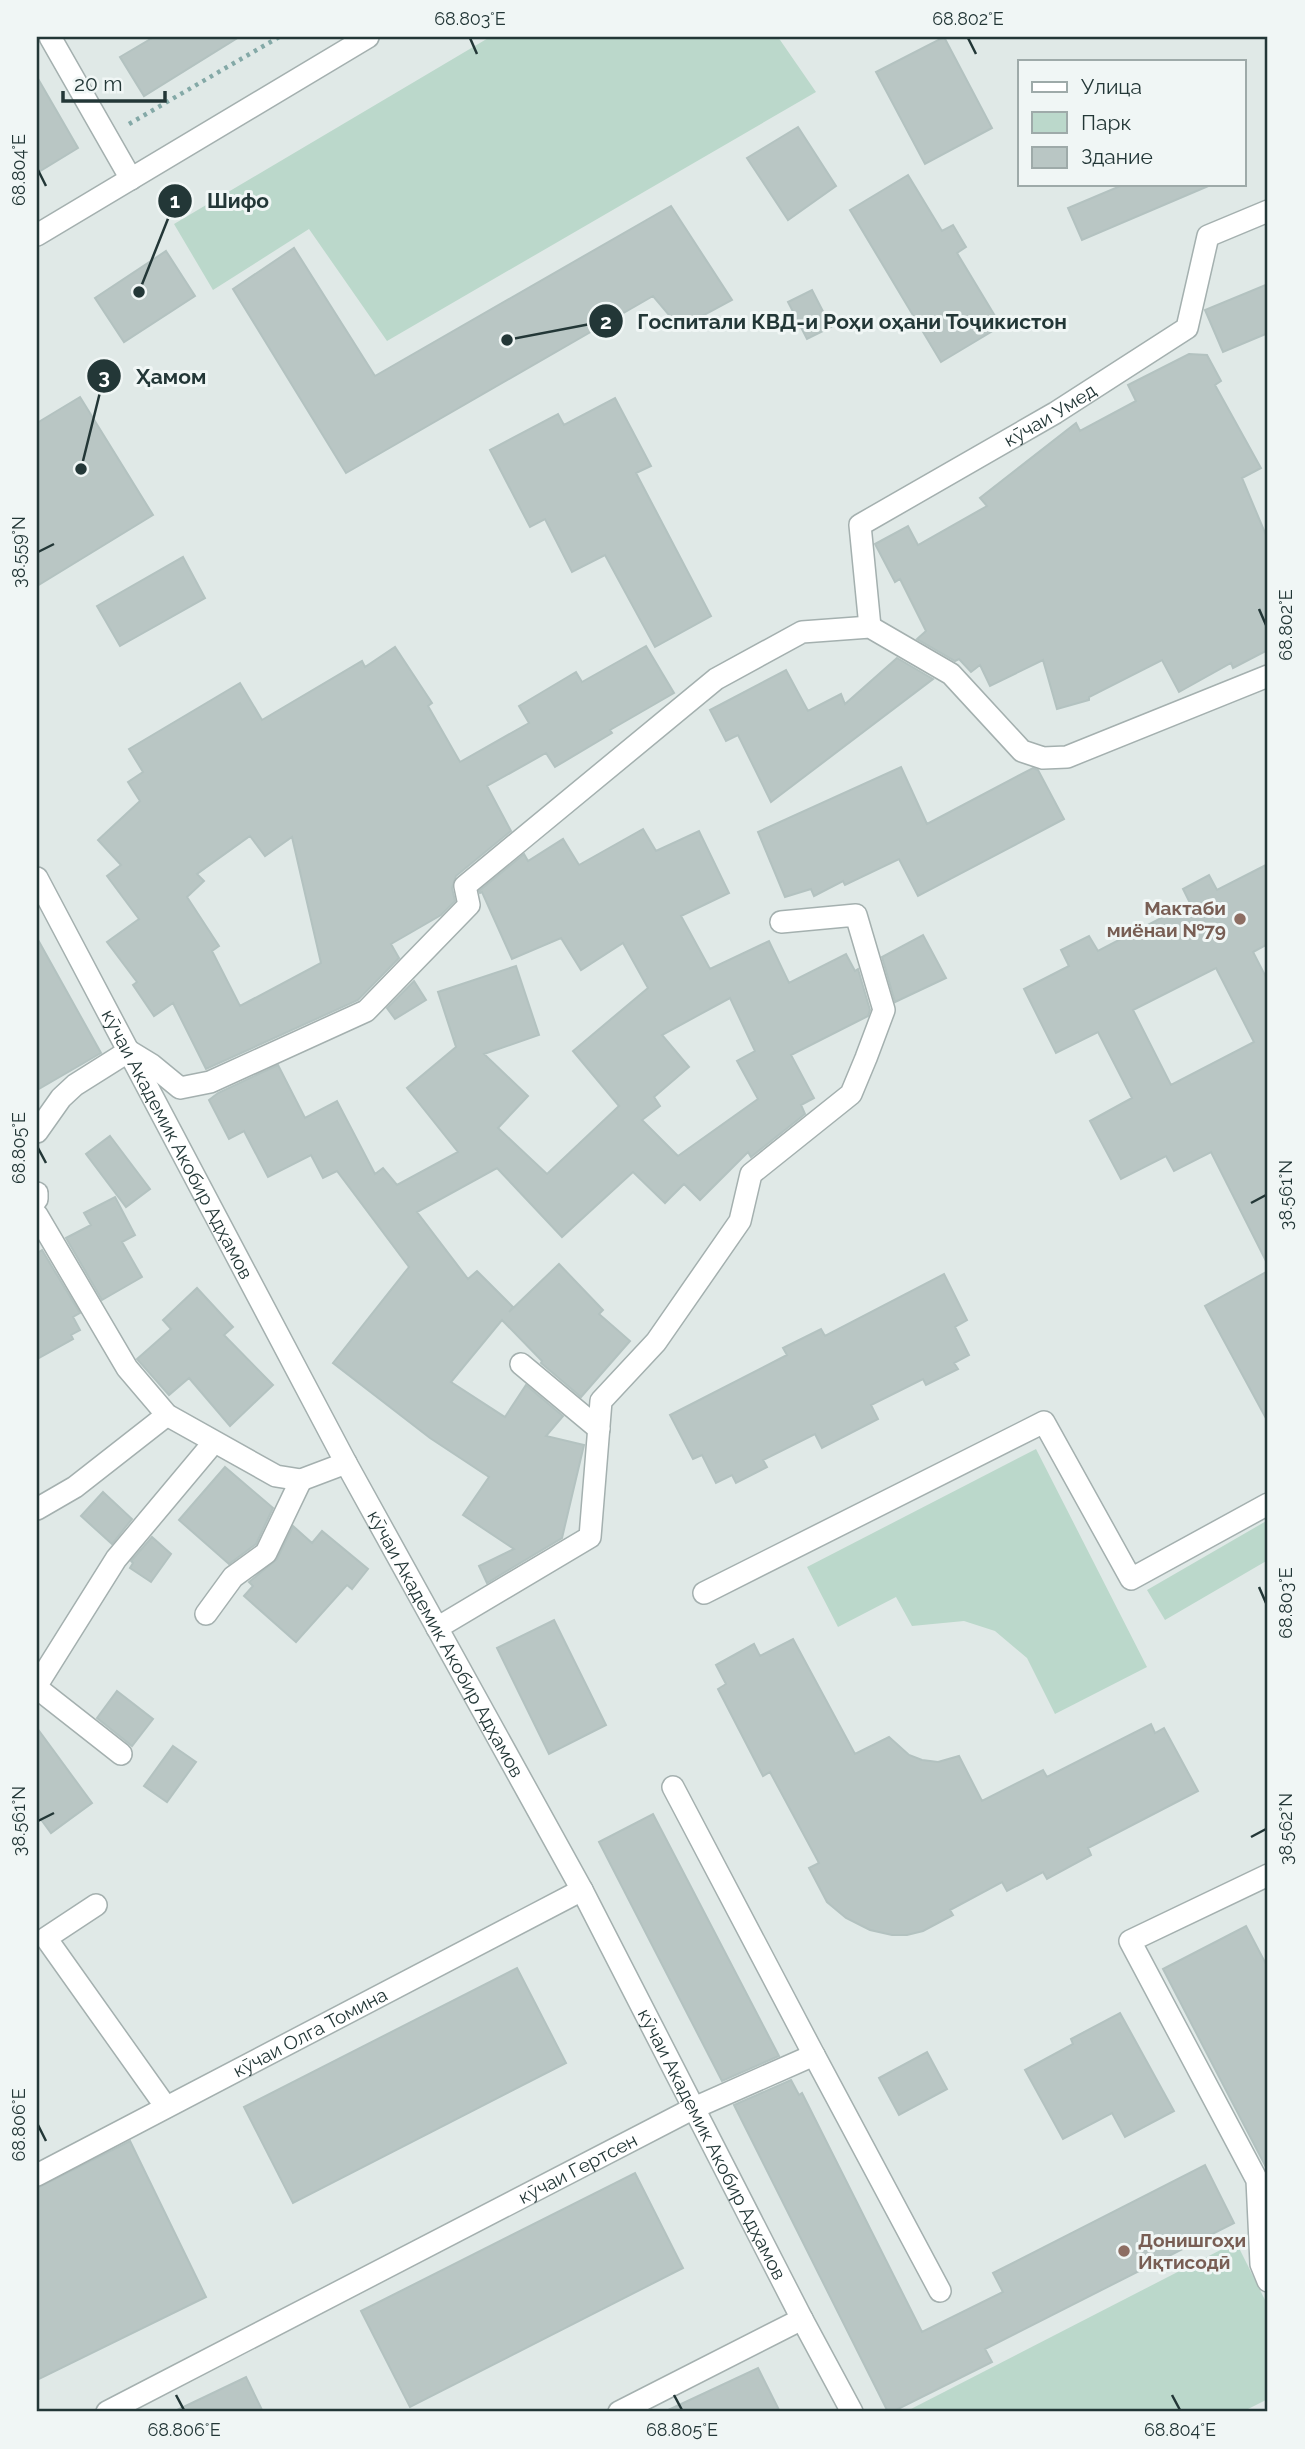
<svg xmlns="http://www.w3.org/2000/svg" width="1305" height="2449" viewBox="0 0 1305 2449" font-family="Raleway,sans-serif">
<rect width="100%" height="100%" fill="#e0e9e7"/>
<path fill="#bbd8cb" d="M490,37H778L816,92L387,341L309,229L213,290L174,224Z
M1036,1449L1147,1667L1055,1714L1027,1658L995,1631L964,1621L912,1626L896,1597L838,1627L807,1567Z
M1268,1520V1560L1165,1620L1147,1590Z
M1236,2242L1268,2306V2399L1242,2412H910L909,2410Z"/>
<path fill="#b9c6c4" stroke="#b3c2c0" stroke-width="2" fill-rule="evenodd" d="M154,37H239L144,96L120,57Z
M944,37L992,128L925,164L876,72Z
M37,77L78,148L37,173Z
M798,127L836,186L788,220L747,158Z
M908,175L942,231L953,225L966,247L957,253L1001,326L941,362L850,210Z
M1125,184H1213L1082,240L1068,208Z
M671,206L732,300L680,328L653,296L346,473L233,289L294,248L375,376Z
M166,251L195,296L124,342L95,298Z
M1268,284V333L1223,352L1205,310Z
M812,290L831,327L807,339L788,302Z
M1189,354L1207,355L1221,381L1215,385L1261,468L1242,478L1268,540V650L1233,668L1231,663L1179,692L1162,660L1089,697V700L1057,709L1043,660L990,686L980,665L971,672L959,659L955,661L917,639L926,631L900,579L895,582L875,544L908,526L918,545L987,506L980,498L1076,423L1080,431L1136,401L1128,385Z
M80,397L153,515L37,586V423Z
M615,398L651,466L636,473L711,616L655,647L605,555L572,572L545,519L530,527L490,450L558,414L564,425Z
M183,557L205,598L120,646L97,606Z
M646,646L674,693L610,730L612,733L555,767L546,753L487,786L511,831L456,876L452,888L455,901L441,915L391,944L399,958L358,1000L206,1069L173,1003L154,1016L133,985L137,982L107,942L139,919L107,876L121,865L98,840L140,801L128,782L143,772L129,749L240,683L262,720L362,661L365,667L395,647L432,703L428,706L460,762L529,723L519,706L576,672L582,682ZM250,836L265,856L292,837L321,963L240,1006L212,951L219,946L187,897L204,881L197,874Z
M897,658L933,679L771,802L738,735L726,741L710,710L786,670L808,711L841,694L845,704Z
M901,767L927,824L1033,768L1038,770L1064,819L918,896L899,859L845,885L843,881L814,896L811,889L785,897L758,832Z
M643,829L656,851L699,831L729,893L681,916L710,969L769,941L789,983L846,954L855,971L858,969L870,1010L868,1016L791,1055L814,1098L801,1105L805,1114L751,1157L748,1152L700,1200L684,1184L665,1203L633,1172L562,1237L497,1168L417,1212L468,1279L477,1271L513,1307L509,1312L559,1264L603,1310L599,1314L630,1341L581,1397L541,1363L542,1361L502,1320L451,1382L505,1417L526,1385L563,1416L546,1436L584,1445L562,1538L487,1583L479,1566L514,1549L463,1515L489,1477L430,1438L333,1363L409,1267L337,1171L323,1178L311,1155L268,1177L244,1131L229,1139L209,1100L218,1093L278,1065L305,1118L337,1101L375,1174L383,1168L397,1185L458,1152L407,1088L456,1047L438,992L516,966L539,1035L484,1054L528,1096L498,1128L547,1174L619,1106L573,1051L648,988L623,943L581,970L561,938L512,959L482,892L480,893L479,891L524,854L528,861L563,839L579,865ZM730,998L755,1051L737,1061L758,1099L678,1156L642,1120L660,1106L654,1097L689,1067L662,1035Z
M1268,864V944L1253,952L1268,981V1265L1211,1152L1174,1171L1166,1156L1121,1179L1090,1121L1132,1098L1098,1032L1056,1053L1024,989L1069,966L1061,950L1089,936L1098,951L1190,903L1183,889L1209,875L1217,890ZM1216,968L1254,1042L1171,1085L1133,1010Z
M923,935L946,978L895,1002L882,957Z
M37,938L101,1053L37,1090Z
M414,981L426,1000L395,1019L387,1008Z
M110,1136L150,1189L126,1207L86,1154Z
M115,1197L135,1235L122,1242L142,1277L102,1300L66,1238L91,1225L84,1213Z
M42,1250L80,1313L73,1317L80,1330L71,1335L73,1339L37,1359V1253Z
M1268,1271V1422L1205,1306Z
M944,1274L967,1320L955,1327L969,1355L954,1363L958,1369L926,1385L923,1379L871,1405L878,1419L822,1448L815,1434L763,1460L767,1467L736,1483L732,1475L716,1483L702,1455L693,1459L670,1415L787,1355L783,1348L821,1329L825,1336Z
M197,1288L233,1327L224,1335L273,1385L230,1426L189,1378L169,1395L137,1359L171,1329L163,1320Z
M225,1467L273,1508L256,1544L229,1564L179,1520Z
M103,1492L132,1519L112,1544L81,1516Z
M293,1526L312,1543L322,1531L368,1569L352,1589L347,1585L296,1642L244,1596L253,1586L249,1582L277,1559Z
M152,1537L171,1554L151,1582L130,1568L133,1563L131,1561Z
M554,1620L606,1725L549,1754L497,1648Z
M793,1639L855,1754L889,1737L909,1755L922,1760L938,1762L959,1756L982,1801L1043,1770L1047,1777L1151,1724L1155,1733L1164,1728L1198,1791L1088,1848L1091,1855L1047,1879L1043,1872L1007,1891L1002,1882L950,1910L953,1915L923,1931L907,1935H892L870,1930L846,1918L827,1902L809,1868L819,1863L770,1772L763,1776L718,1689L726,1684L716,1665L754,1644L760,1656Z
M117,1691L153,1719L132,1746L97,1718Z
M37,1728L92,1803L51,1833L37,1814Z
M173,1746L196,1762L167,1802L144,1786Z
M653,1814L779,2056L722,2081L599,1842Z
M1246,1926L1268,1968V2171L1163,1969Z
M517,1968L566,2063L293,2203L244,2107Z
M1120,2013L1174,2111L1125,2137L1112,2113L1063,2139L1025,2070L1073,2044L1071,2039Z
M927,2052L947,2089L899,2115L879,2078Z
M791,2080L799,2095L802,2093L922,2332L1003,2292L993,2273L1205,2165L1234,2223L985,2349L992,2362L892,2412H888L734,2105Z
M130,2141L206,2297L37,2380V2188Z
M635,2173L683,2268L410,2407L361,2311Z
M758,2368L780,2412H664Z
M246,2377L263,2412H173Z"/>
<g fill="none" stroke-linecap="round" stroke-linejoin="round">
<g stroke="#a4b0af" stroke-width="24">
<g id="minor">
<path d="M50,37L131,179"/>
<path d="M37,235L368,37"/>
<path id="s1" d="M870,627L860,525L1055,413L1187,328L1208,236L1268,211"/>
<path id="s2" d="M37,878L346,1463L582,1890L802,2319L852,2412"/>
<path d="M37,1132L61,1098L75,1085L129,1051L152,1065L180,1088L210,1082L366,1011L469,905L465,886L716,679L802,632L870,627L951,674L1022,751L1043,758L1067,757L1268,676"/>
<path d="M37,1193V1199"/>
<path d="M37,1215L127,1368L167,1415L276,1476L301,1480L346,1463"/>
<path d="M521,1364L599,1429"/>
<path d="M37,1509L75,1487L167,1415"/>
<path d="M704,1593L1044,1422L1131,1579L1268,1504"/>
<path d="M206,1614L233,1577L266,1553L301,1480"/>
<path d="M437,1628L590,1537L601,1401L656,1342L740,1221L751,1174L851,1094L866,1058L884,1010L856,915L781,922"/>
<path d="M37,1685L116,1559L214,1442"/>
<path d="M37,1688L121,1754"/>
<path d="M673,1787L814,2055"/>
<path d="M1268,1875L1130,1941L1257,2180L1261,2264L1268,2281"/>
<path d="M96,1905L46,1938L166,2107"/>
<path id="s3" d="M37,2175L582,1890"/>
<path id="s4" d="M107,2412L694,2108L814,2055L940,2291"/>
<path d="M619,2412L802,2319"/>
</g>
</g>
<path stroke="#84a9a7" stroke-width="4.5" stroke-dasharray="3.5 5" stroke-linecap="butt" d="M129,124L279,37"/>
<use href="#minor" stroke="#fff" stroke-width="21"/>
</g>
<path fill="none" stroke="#233737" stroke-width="2.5" d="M470,38L477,54M968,38L976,54M38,170L46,186M38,552L54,544M1259,609L1266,625M38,1148L46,1163M1251,1203L1266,1195M1259,1587L1266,1603M38,1821L54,1813M1251,1837L1266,1829M38,2125L46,2141M176,2395L184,2410M674,2395L682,2410M1172,2395L1180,2410"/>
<g fill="#8d6e63" stroke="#f0f6f5" stroke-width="2.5">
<circle cx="1240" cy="919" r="7"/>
<circle cx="1124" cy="2251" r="7"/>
</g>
<g text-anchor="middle" stroke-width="6" stroke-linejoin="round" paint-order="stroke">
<g font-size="19" fill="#233737" stroke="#f0f6f5">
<text dy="7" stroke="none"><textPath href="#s1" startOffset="322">кӯчаи Умед</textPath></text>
<text dy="7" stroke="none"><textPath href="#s2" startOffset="301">кӯчаи Академик Акобир Адҳамов</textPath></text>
<text dy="7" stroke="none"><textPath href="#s2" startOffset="868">кӯчаи Академик Акобир Адҳамов</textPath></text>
<text dy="7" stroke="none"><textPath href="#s3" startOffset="308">кӯчаи Олга Томина</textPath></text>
<text dy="7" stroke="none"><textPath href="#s2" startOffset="1435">кӯчаи Академик Акобир Адҳамов</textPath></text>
<text dy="7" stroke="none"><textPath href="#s4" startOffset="530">кӯчаи Гертсен</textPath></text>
</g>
<g font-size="19" font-weight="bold" fill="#785e54" stroke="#f0f6f5" text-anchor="end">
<text x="1226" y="915">Мактаби<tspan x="1226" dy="22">миёнаи №79</tspan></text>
<text x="1138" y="2247" text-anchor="start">Донишгоҳи<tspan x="1138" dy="22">Иқтисодӣ</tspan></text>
</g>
</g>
<path fill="none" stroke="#233737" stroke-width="2.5" d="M139 292L175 201M507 340L606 321M81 469L104 376"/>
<g fill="#233737" stroke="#f0f6f5" stroke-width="2.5">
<circle cx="139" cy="292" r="7"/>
<circle cx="507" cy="340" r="7"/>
<circle cx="81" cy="469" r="7"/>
<circle cx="175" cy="201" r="18"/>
<circle cx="606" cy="321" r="18"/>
<circle cx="104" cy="376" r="18"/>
</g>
<g font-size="21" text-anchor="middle" font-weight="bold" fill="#fff">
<text x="175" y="208">1</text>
<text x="606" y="329">2</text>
<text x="104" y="384">3</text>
</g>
<g font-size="21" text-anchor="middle" font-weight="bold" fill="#233737" stroke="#f0f6f5" stroke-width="6" stroke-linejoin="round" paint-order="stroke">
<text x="238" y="208">Шифо</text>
<text x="852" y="329">Госпитали КВД-и Роҳи оҳани Тоҷикистон</text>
<text x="171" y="384">Ҳамом</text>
</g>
<rect width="1305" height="2449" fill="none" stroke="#f0f6f5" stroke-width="77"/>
<rect x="1018" y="60" width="228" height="126" fill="#f0f6f5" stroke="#9eaaa9" stroke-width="2"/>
<rect x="1032" y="82" width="35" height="10" fill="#ffffff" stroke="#9eaaa9" stroke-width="2"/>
<text x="1081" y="94" font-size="21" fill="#233737">Улица</text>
<rect x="1032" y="112" width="35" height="21" fill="#bbd8cb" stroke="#9eaaa9" stroke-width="2"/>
<text x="1081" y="130" font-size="21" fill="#233737">Парк</text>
<rect x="1032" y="147" width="35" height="21" fill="#b9c6c4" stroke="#9eaaa9" stroke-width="2"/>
<text x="1081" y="164" font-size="21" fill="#233737">Здание</text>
<path d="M63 91v10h102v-10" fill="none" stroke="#233737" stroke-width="3.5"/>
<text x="74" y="91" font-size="21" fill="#233737" stroke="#f0f6f5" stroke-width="5" paint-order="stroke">20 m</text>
<rect x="38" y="38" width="1228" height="2372" fill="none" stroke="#233737" stroke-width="2.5"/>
<g font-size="18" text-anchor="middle" fill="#233737">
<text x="470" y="25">68.803°E</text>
<text x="968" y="25">68.802°E</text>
<text transform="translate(19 170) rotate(-90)" y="6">68.804°E</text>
<text transform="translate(19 552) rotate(-90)" y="6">38.559°N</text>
<text transform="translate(1286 625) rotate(-90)" y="6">68.802°E</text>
<text transform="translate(19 1148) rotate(-90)" y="6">68.805°E</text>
<text transform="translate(1286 1195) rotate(-90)" y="6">38.561°N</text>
<text transform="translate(1286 1603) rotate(-90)" y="6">68.803°E</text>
<text transform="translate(19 1821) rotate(-90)" y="6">38.561°N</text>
<text transform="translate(1286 1829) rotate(-90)" y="6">38.562°N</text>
<text transform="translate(19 2125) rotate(-90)" y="6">68.806°E</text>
<text x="184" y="2436">68.806°E</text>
<text x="682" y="2436">68.805°E</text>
<text x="1180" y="2436">68.804°E</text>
</g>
</svg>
